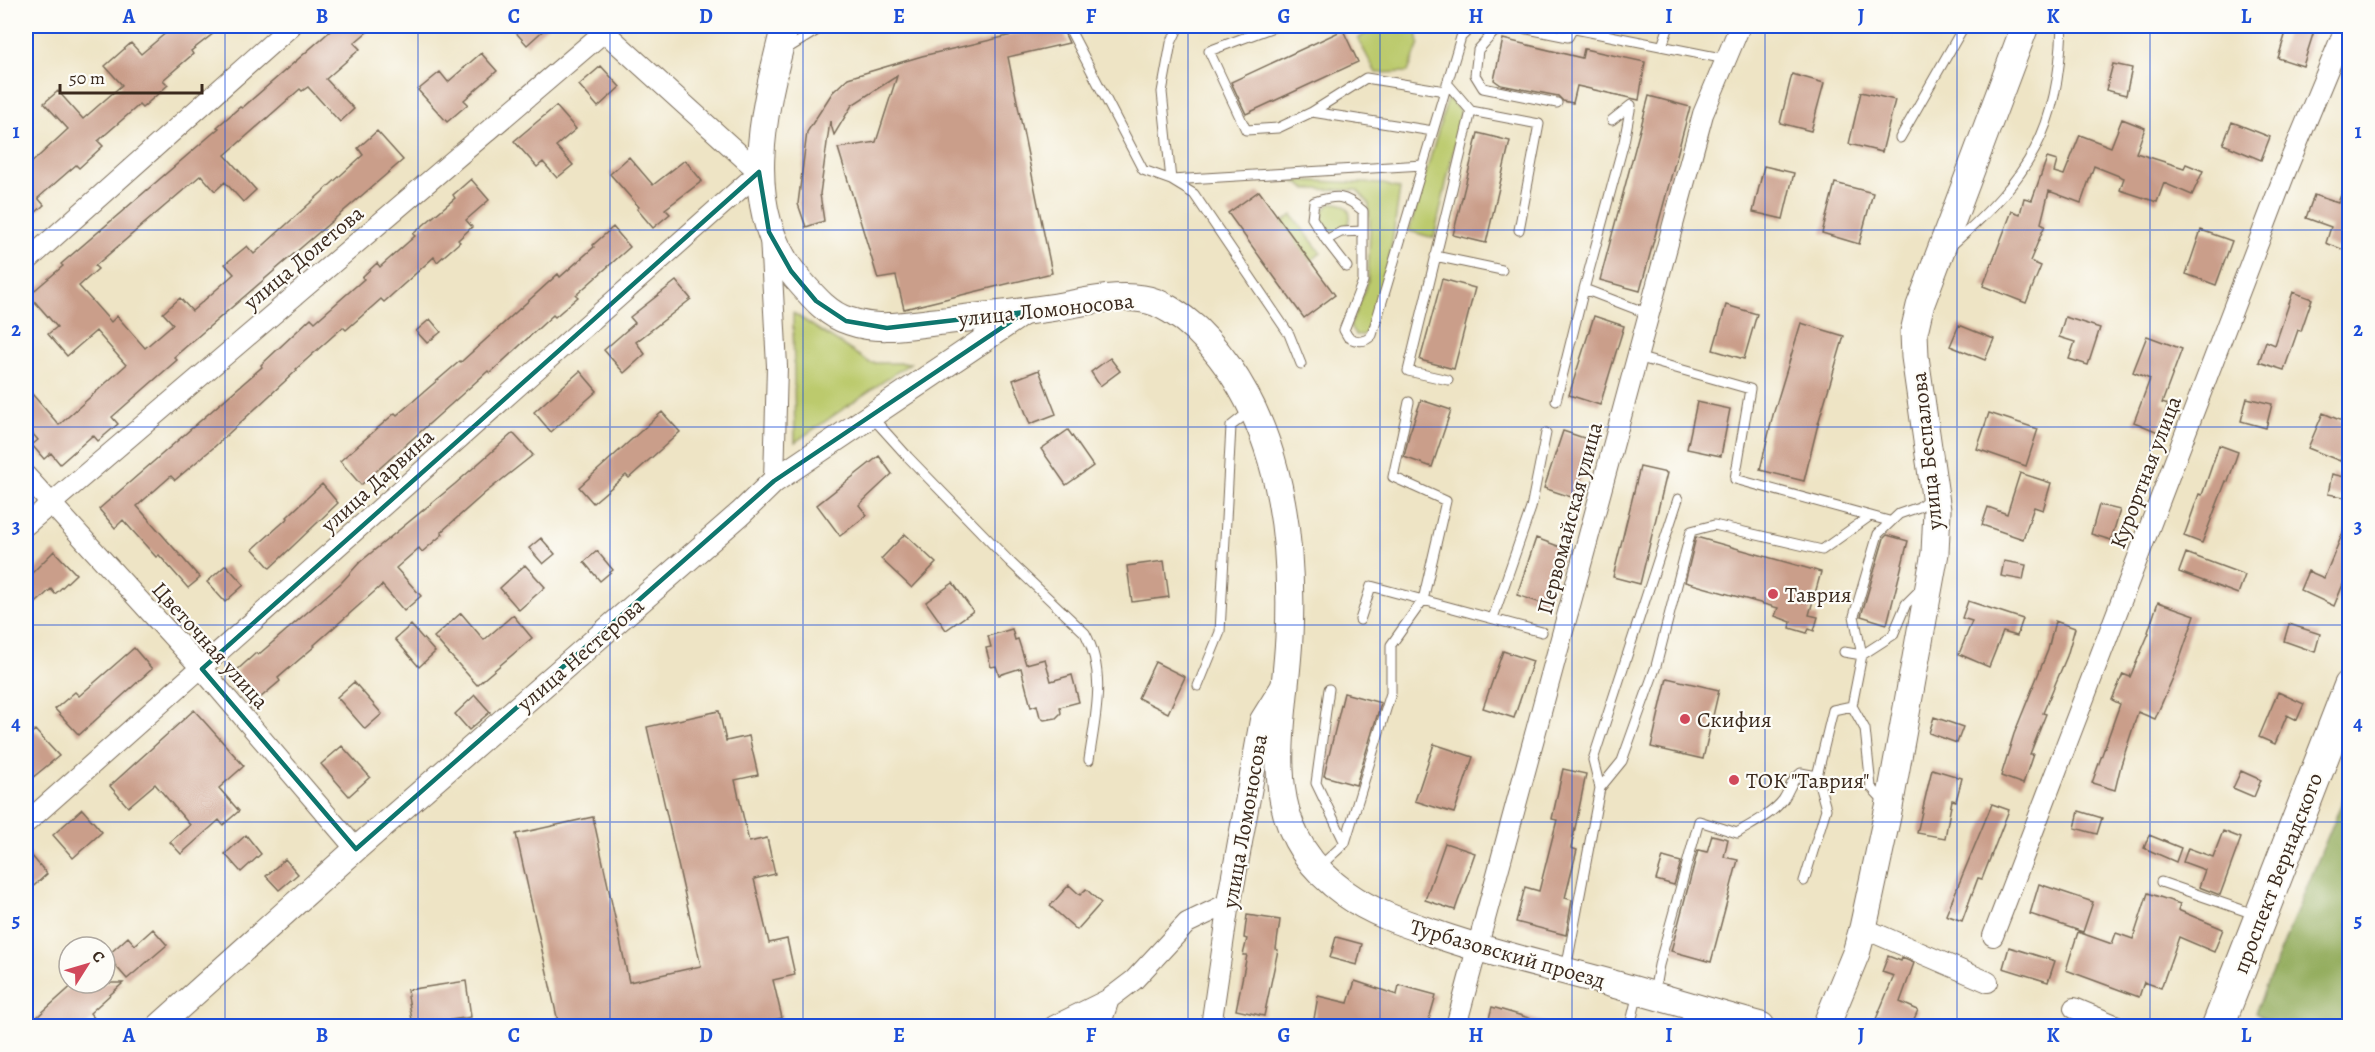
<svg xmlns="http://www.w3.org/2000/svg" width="2375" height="1052" viewBox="0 0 2375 1052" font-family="Alegreya,serif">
<rect width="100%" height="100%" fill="#fdfcf7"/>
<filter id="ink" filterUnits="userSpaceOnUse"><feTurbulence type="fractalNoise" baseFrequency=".0167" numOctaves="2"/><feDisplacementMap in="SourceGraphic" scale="12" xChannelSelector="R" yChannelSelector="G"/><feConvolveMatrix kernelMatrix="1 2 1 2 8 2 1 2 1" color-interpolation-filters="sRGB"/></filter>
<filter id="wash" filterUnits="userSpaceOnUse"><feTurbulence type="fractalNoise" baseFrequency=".008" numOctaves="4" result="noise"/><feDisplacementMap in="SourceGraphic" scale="24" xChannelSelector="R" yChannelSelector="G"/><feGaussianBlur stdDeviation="1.35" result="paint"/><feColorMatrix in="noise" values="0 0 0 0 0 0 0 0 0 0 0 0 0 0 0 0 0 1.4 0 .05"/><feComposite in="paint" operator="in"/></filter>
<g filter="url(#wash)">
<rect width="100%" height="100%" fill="#eee4c5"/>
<path fill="#bcca6d" stroke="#7c7a46" stroke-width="1.5" d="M1376,26H1393L1417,31L1419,44L1408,72L1376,73L1358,39Z
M1448,97L1460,111V121L1434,238L1409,231Z
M1292,180L1384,184L1400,189L1390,256L1373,318L1368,331L1363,335H1356L1350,327L1368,281L1370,229L1369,203L1357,190L1306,189Z
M1322 217a14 14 0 1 1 28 0a14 14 0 1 1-28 0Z
M1292,215L1321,253L1310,261L1282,223Z
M793,313L870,363H910L795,442Z"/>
<path fill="#95ae60" stroke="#686c3f" stroke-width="1.5" d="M2349,785V1026H2279L2255,1013Z"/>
<g id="blocks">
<path fill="#ca9e8a" d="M174,26H223L191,51L193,54L163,80L168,85L142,108L139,105L98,141L103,146L79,168L76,165L38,198L44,205L26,221V168L68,129L44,103L58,91L83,119L122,85L105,66L131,43L141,54Z
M336,26H374L354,43L360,49L326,79L354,109L340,122L308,87L302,91L300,89L225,155L256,190L243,202L225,182L215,191L201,175L95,266L98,269L79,286L111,322L117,316L145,348L173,324L163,313L180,298L192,311L234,274L225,264L247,246L254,254L363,155L358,148L377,131L403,160L174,357L177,360L112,417L118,424L98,441L93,435L60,464L51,453L44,459L32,445L38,440L26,426V387L59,425L126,365L96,331L67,356L48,334L57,327L29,295L63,266L61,264L219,128L217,127L240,107L242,108Z
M510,26H548L527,45Z
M1051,26H1061L1069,43L1008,57L1052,273L904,309L896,276L878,279L838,148L876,142L897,76L852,105L834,135L830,121L820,194L824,221L806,227L798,204L807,132L834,90L833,92L848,78L922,56Z
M2288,26H2298L2314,31L2303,66L2278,58Z
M1343,30L1358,62L1246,114L1231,82Z
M1503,39L1582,58L1584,49L1645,62L1639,100L1577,86L1573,103L1563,101L1558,96L1501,85L1494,80Z
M481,53L497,71L464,100L468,104L447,122L418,90L440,72L448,82Z
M2113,64L2132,68L2126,95L2106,90Z
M601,66L620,87L598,107L579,85Z
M1792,74L1824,83L1811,131L1780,123Z
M1861,92L1895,100L1882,152L1849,144Z
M1649,96L1690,107L1640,291L1600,280Z
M556,106L576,129L556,146L573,165L557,178L543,162L537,167L514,141Z
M2122,119L2145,128L2136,153L2184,168L2186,164L2203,171L2192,195L2164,183L2157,202L2120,190L2124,178L2094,166L2081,203L2049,191L2041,223L2045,225L2030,261L2041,266L2026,303L1983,286L2012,211L2020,214L2024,198L2032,200L2047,158L2057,161L2054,172L2064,175L2080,135L2111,147Z
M2232,122L2270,137L2261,160L2223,144Z
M1478,133L1510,141L1486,243L1453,235Z
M629,157L653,185L685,160L702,181L665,209L670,214L653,228L637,209L639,207L610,174Z
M1764,166L1794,173L1783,219L1753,212Z
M2348,176H2349V252L2326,243L2331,227L2306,218L2314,195L2338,203Z
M471,179L489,200L466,220L472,227L458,240L460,242L437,262L434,257L384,302L381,299L346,330L343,327L296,369L297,370L213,448L175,480L171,476L137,506L200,578L188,588L159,555L156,557L123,520L115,528L99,509L262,367L261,365L311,318L315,322L364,279L362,277L377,263L380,267L415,236L413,234L455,198L453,195Z
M1835,183L1873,193L1859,244L1822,233Z
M1259,191L1335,295L1304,318L1228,213Z
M613,227L630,247L576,295L578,297L555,317L553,315L490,373L488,371L361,485L340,461L395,413L397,415L460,361L461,362L558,274L560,277L594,247L593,245Z
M2201,230L2232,241L2216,285L2186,274Z
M1442,279L1475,288L1454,369L1420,360Z
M676,281L691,299L636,342L645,354L624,373L604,350L635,323L630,317Z
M2293,292L2312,299L2301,331L2298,330L2284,370L2259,362L2266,341L2275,345Z
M1726,305L1757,314L1744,359L1713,350Z
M1594,316L1624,326L1600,405L1569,395Z
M2065,317L2100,328L2088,365L2069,359L2075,342L2059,337Z
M430,319L441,332L427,343L416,331Z
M1801,323L1844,336L1818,424L1804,481L1760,470L1773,415Z
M1959,325L1994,339L1985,360L1950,346Z
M2147,336L2182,349L2162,403L2168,405L2158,432L2134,422L2150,379L2133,372Z
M1110,358L1120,371L1100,386L1091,372Z
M1039,370L1056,414L1030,424L1013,380Z
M580,371L597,391L551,432L534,412Z
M2247,398L2272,404L2266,428L2241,421Z
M1421,400L1451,410L1432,467L1404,457L1409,435Z
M1697,402L1730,409L1721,456L1687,449Z
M662,412L680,432L629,478L626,475L593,503L579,487Z
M1989,413L2038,429L2026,466L1977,449Z
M2323,413L2349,424V438L2340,461L2308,448Z
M1068,430L1093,466L1066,485L1041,449Z
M1563,431L1593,441L1574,498L1544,488Z
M513,433L533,455L485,493L441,532L443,534L422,552L419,548L396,568L421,596L404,611L382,585L314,645L315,646L278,678L280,681L260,698L236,671L256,653L258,655L341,583L360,562L455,484Z
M2219,445L2238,452L2228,482L2226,481L2202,543L2184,536L2199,494L2202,495Z
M879,456L892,474L859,505L867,515L840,536L817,505Z
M1640,467L1667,473L1640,584L1613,577Z
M2020,473L2051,483L2043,510L2034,507L2023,539L1982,525L1988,507L2007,514Z
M2332,474L2349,478V498L2328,494Z
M322,484L338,503L270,568L253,549L288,518L287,517Z
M2099,505L2120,510L2111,540L2091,534Z
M2349,518V570L2334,606L2300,590L2308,571L2324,578Z
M905,534L936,563L912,588L881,559Z
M1887,535L1908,541L1887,624L1861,616L1884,538Z
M1696,537L1821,572L1809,615L1818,617L1814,631L1809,629L1807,633L1790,628L1791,622L1775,616L1778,608L1685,582Z
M541,538L555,554L543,564L529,548Z
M1536,538L1566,549L1547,605L1517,595Z
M54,551L76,574L55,594L51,589L26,612V579Z
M597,551L613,570L600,581L584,562Z
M2186,553L2245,575L2238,594L2179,572Z
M1164,561L1169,597L1132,602L1127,566Z
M2004,561L2026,565L2023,580L2001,576Z
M226,565L244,585L225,602L207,582Z
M525,565L545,587L519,610L500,588Z
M953,583L973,611L946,630L926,602Z
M1968,601L2023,619L2017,636L2003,632L1989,667L1959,654L1972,621L1962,618Z
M2158,602L2195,615L2175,673L2155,719L2138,712L2121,765L2115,790L2092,783L2120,704L2112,700L2123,674L2130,677L2149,633L2148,632Z
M461,613L484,640L513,615L532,638L477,685L434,637Z
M2055,621L2075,628L2067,656L2043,713L2046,714L2030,754H2033L2023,784L2001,776L2014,734L2048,650Z
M2289,624L2320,634L2315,652L2284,641Z
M411,625L435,652L419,667L395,639Z
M1012,629L1015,640L1018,639L1026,664L1045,659L1051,681L1072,675L1079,702L1060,707L1061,713L1056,718L1044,720L1040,717L1037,705L1031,707L1021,668L999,675L996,666L991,667L986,648L991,647L988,636Z
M134,648L152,669L79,735L55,709L75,692L79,696Z
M1503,651L1533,661L1514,718L1483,708Z
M1155,662L1185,677L1168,713L1138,698Z
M1667,678L1719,690L1703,759L1651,747Z
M354,682L382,714L365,729L337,697Z
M2278,692L2304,704L2297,720L2287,715L2275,744L2259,737Z
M1344,693L1381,703L1356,785L1324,776Z
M475,695L490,712L469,730L455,714Z
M194,710L244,766L219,788L239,811L223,825L219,820L181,854L170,842L190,825L155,784L128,807L110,786Z
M719,711L726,741L749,736L758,775L735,780L749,842L767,838L775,874L754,879L769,943L787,939L795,975L773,980L782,1018L744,1026H559L516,834L593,817L629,982L701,966L647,727Z
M1934,717L1963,727L1957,743L1929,733Z
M35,730L59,756L26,783V738Z
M1434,744L1473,757L1454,813L1415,801Z
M342,746L370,777L349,796L321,764Z
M1563,769L1586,774L1571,848L1577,850L1565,898L1572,900L1566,935L1516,922L1525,887L1539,891L1557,820L1552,819Z
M1932,769L1962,778L1956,801L1952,800L1945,838L1917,833Z
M2241,771L2261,780L2254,797L2233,788Z
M1992,804L2009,810L1982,879L1978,878L1962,921L1946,915Z
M82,809L102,832L73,858L53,835Z
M2079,811L2102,818L2097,834L2075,828Z
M2223,831L2241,838L2220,895L2199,887L2205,870L2183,862L2188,848L2213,857Z
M246,835L261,854L241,872L225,854Z
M1712,835L1728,839L1724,857L1738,860L1711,962L1671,951L1698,850L1707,852Z
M2149,835L2181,848L2176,862L2144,848Z
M1445,843L1475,853L1455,910L1425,900Z
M26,849L47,874L26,893Z
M1663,857L1681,862L1674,885L1656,880Z
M285,859L298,874L279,890L266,876Z
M2039,884L2093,902L2083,932L2030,914Z
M1069,885L1080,895L1086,889L1101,903L1077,930L1050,906Z
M2148,893L2180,904L2178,910L2223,929L2214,952L2179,937L2161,988L2144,982L2139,997L2066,970L2078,932L2112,944L2116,933L2133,939Z
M1247,915L1280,920L1276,949L1278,950L1264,1016L1236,1010L1247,955H1243L1247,939L1244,938Z
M153,929L167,945L127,979L107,956L128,937L135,945Z
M1336,937L1362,944L1357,965L1330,958Z
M2009,947L2055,961L2048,982L2003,968Z
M1888,956L1901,961L1902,958L1914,963L1900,1002L1918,1010L1911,1026H1894L1876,1019L1894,976L1882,972Z
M466,981L471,1017L451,1020L452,1026H413L407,990Z
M1355,981L1397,995L1399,985L1436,995L1427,1026H1340L1341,1025L1314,1019L1318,996L1348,1003Z
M75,983H123L90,1013L94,1018L85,1026H27Z
M1492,1007L1546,1023V1026H1487Z"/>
</g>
</g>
<g filter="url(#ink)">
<use href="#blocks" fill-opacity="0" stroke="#7a6b58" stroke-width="1.5"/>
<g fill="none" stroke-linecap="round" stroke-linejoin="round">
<g stroke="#7a6b58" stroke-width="11">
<path id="service" d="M1068,26L1143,170L1171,180L1194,194L1289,334L1301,364
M1179,26L1171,43L1162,92L1171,180L1423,165
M1276,26L1209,51L1246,130L1278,128L1312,112L1433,131
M1560,26L1726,59
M1662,46L1669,26
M785,50L824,26
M1447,83L1471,111L1408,371L1448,380
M1557,103L1483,88L1475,75L1478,50L1494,32L1512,26L1568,37L1573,28
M1471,111L1539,124L1519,230
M1312,112L1366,78L1445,91
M1612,120L1631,105L1624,142L1584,289L1649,314
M1900,138L1964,26
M1363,231L1341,232L1326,240L1312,218L1314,202C1337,195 1344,194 1363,211V281L1344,330L1348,337C1357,342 1365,343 1372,335L1461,37L1473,26
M1326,240L1347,267
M1952,245C2030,176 2058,132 2062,26
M1435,256L1502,270
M1637,357L1750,389L1735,479L1889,521
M1556,401L1584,289
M871,416L908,457L1009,561L1085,633C1107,673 1095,717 1089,760
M1493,618L1531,508L1546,433
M1360,620L1371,586L1542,632
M1844,652L1862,655L1854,616L1878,534L1899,514L1919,507L1931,497
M1198,686L1220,632L1231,426L1250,411
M1329,689L1316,783L1345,843
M1600,788L1622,761L1656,666L1691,531L1714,525L1822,550L1870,516
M1885,802L1871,787L1865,729L1852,706L1862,655L1893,635L1906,604L1922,588
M1318,868L1345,843L1391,693V645L1423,600L1446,501L1393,477L1409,402
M1804,881L1826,809L1817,776L1833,710L1852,706
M2161,882L2257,915
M1566,969L1600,788L1593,760L1678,499
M1654,993L1659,965L1699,821L1737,833C1753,823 1771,815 1783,800C1790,790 1790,781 1801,773L1817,776
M1630,1026L1638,993"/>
</g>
<g stroke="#7a6b58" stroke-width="22">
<path id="minor" d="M770,237L777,366L774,481
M26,262L291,26
M26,476L202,669L356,849
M26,525L611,26
M26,823L759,172L598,26
M1863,928L1988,982
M1993,936L2285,173L2346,26
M2074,1008L2117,1026
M1054,1026L1109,999L1134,980L1187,923L1229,903
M1100,1026L1109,999
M1211,1026L1229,903
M1456,1026L1703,114L1740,26"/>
</g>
<g stroke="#7a6b58" stroke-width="26">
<path id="tertiary" d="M1229,903L1262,720L1285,683
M159,1026L356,849L741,513L774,481L1025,312"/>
</g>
<g stroke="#7a6b58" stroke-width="29">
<path id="secondary" d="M785,26C765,106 737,206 796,277C810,293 827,315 849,321C880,332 912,324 944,321C981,316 1019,313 1056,307C1084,302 1115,294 1143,299C1160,301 1183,317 1196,329C1277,408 1294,528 1289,637C1284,734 1252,827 1346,894C1371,912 1403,923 1433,933C1480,950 1528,961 1576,974C1638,990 1699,1009 1761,1026
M1826,1026L1856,953L1863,928L1889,807L1935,553L1937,510L1915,357L1914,332L1920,306L2025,26"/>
</g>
<g stroke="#7a6b58" stroke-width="34">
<path id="primary" d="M2218,1026L2350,686"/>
</g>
<use href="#service" stroke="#fff" stroke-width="9"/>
<use href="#minor" stroke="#fff" stroke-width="20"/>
<use href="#tertiary" stroke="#fff" stroke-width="24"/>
<use href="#secondary" stroke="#fff" stroke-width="27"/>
<use href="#primary" stroke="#fff" stroke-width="32"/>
</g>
</g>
<path fill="none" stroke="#0f766e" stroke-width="4.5" stroke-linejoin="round" d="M759,172L769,232L791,271L816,301L846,321L887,328L1025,312L774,481L356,849L202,669Z"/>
<path fill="none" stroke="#1d4ed8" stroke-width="1.5" stroke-opacity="0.55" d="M225,26V1026M418,26V1026M610,26V1026M803,26V1026M995,26V1026M1188,26V1026M1380,26V1026M1572,26V1026M1765,26V1026M1957,26V1026M2150,26V1026M26,230H2350M26,427H2350M26,625H2350M26,822H2350"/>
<g fill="#d1495b" stroke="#fdfcf7" stroke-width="2">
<circle cx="1773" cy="594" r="6"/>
<circle cx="1685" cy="719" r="6"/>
<circle cx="1734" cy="780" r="6"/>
</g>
<g text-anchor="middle" stroke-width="4.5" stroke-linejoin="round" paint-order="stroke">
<g font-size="22" fill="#3b2a1e" stroke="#fdfcf7">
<text transform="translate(303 257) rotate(-40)" y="8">улица Долетова</text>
<text transform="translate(1046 309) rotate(-6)" y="8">улица Ломоносова</text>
<text transform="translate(1926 451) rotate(-96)" y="8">улица Беспалова</text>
<text transform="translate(2145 472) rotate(-69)" y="8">Курортная улица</text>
<text transform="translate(377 480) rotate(-42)" y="8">улица Дарвина</text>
<text transform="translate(1569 518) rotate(-75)" y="8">Первомайская улица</text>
<text transform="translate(211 645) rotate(48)" y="8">Цветочная улица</text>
<text transform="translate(580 654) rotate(-41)" y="8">улица Нестерова</text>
<text transform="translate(1244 821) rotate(-80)" y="8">улица Ломоносова</text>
<text transform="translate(2277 873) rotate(-69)" y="8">проспект Вернадского</text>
<text transform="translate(1508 953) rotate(16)" y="8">Турбазовский проезд</text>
</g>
<g font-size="22" fill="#3b2a1e" stroke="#fdfcf7" text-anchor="start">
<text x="1785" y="602">Таврия</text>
<text x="1697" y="727">Скифия</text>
<text x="1746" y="788">ТОК "Таврия"</text>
</g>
</g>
<rect width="2375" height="1052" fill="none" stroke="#fdfcf7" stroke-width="66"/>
<g transform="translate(87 965) rotate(53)"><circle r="28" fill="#fdfcf7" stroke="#afa8a0" stroke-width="1.5"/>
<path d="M0-4.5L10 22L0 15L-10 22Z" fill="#d1495b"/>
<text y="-9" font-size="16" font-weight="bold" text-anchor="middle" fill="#3b2a1e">С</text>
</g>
<path d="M60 84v9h142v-9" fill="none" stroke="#3b2a1e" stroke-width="3"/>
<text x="69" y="84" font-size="18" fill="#3b2a1e" stroke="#fdfcf7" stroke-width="4.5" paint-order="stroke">50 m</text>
<rect x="33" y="33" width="2309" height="986" fill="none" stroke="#1d4ed8" stroke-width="2"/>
<g font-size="20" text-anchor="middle" font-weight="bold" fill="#1d4ed8">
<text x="129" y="23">A</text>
<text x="322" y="23">B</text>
<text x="514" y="23">C</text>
<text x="706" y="23">D</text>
<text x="899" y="23">E</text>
<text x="1091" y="23">F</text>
<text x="1284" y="23">G</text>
<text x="1476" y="23">H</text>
<text x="1669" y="23">I</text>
<text x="1861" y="23">J</text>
<text x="2053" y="23">K</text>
<text x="2246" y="23">L</text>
<text x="16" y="138">1</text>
<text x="2358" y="138">1</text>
<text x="16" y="336">2</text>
<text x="2358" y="336">2</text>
<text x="16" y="533">3</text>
<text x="2358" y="533">3</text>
<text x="16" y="730">4</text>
<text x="2358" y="730">4</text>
<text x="16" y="927">5</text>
<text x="2358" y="927">5</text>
<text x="129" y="1042">A</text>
<text x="322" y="1042">B</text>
<text x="514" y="1042">C</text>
<text x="706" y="1042">D</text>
<text x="899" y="1042">E</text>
<text x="1091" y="1042">F</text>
<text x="1284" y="1042">G</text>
<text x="1476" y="1042">H</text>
<text x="1669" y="1042">I</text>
<text x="1861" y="1042">J</text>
<text x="2053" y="1042">K</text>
<text x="2246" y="1042">L</text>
</g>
</svg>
